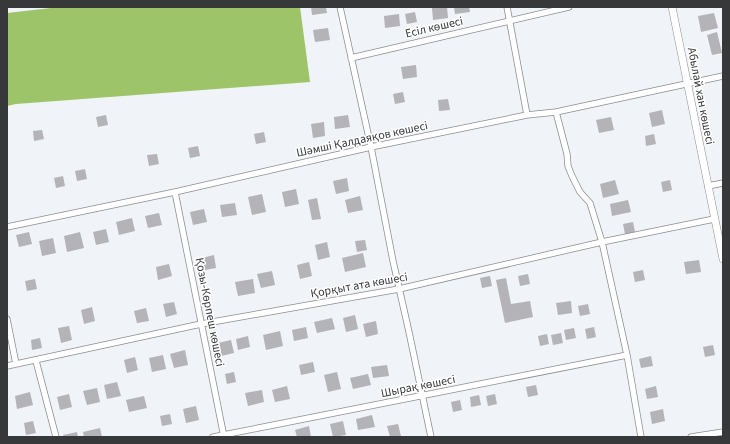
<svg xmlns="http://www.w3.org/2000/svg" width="730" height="444" viewBox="0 0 730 444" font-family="'Source Sans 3',sans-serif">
<rect width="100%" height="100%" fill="#f0f3f7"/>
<path fill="#9ec469" d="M53,7H300L310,82L16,104L7,106V13L51,8Z"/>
<path fill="#b4b3b8" d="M311,7H326L327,13L312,15Z
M443,7H447L448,18L433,20L432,8Z
M454,7H469L470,12L455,14Z
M415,12L417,22L407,24L405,14Z
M714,13L718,28L701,32L698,16Z
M399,14L400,26L385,28L384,16Z
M328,28L330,40L315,42L313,30Z
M717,32L722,53L712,55L707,35Z
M416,65L417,77L403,79L401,67Z
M403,92L405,102L395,104L393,94Z
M448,99L450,110L439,111L438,100Z
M662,110L665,124L652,127L649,113Z
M106,115L108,125L98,127L96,117Z
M348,115L350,127L335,129L334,117Z
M611,117L614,130L599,133L596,120Z
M324,122L325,136L313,138L311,124Z
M42,130L44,139L34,141L33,131Z
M264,132L266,142L256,144L254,134Z
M654,134L656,144L646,146L645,136Z
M198,146L200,156L190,158L188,148Z
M157,154L159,164L149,166L147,155Z
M85,169L87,179L77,181L75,171Z
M63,176L65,186L56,188L54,178Z
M347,178L349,191L336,194L333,181Z
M615,180L619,194L603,198L600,184Z
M670,180L672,190L663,192L661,182Z
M296,189L299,204L285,207L282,192Z
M262,194L266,212L252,215L248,197Z
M360,196L363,210L348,213L345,200Z
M317,198L321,219L312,220L308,200Z
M628,200L631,212L612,216L610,204Z
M235,203L237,215L222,217L220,205Z
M204,209L207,222L193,225L190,212Z
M159,213L162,225L148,228L145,216Z
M132,218L135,231L119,235L116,222Z
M633,222L635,232L625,234L623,224Z
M106,229L109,242L96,245L93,232Z
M29,232L32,244L19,247L16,235Z
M80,232L84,248L67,252L64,236Z
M53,238L56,253L42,256L39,241Z
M365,240L367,250L357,252L355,241Z
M327,242L330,257L318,260L315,245Z
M363,253L366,267L345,272L342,258Z
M214,255L216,268L205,270L202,258Z
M699,260L701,272L686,274L684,262Z
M309,262L312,276L300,279L297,265Z
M169,264L172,276L158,280L156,267Z
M643,270L645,280L635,282L633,272Z
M272,271L275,285L261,288L257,274Z
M528,274L530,284L520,286L518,276Z
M490,276L492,286L482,288L480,278Z
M506,278L511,304L530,301L533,317L505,323L496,280Z
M35,279L37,289L27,291L25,281Z
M253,279L255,293L238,296L235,282Z
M571,301L572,313L558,315L556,303Z
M174,302L177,314L166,317L163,304Z
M588,304L590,314L580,316L578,306Z
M92,307L95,321L84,324L81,310Z
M146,308L149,321L137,323L134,311Z
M355,315L358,329L346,332L343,318Z
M332,318L335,329L317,333L314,322Z
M376,321L378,334L366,337L363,324Z
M69,326L72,340L61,343L58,328Z
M306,327L308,338L294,341L292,330Z
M594,327L596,337L587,339L585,329Z
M574,328L576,338L566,340L564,330Z
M280,331L283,346L266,350L263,335Z
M561,333L563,343L553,345L551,335Z
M547,334L549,344L540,346L538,336Z
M248,336L250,347L238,350L236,339Z
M40,338L42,348L32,350L31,340Z
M231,340L234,353L221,356L218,343Z
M713,345L715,355L705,357L703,347Z
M185,350L188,365L174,368L170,354Z
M163,355L166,369L152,372L149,358Z
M651,356L653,366L641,368L639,359Z
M135,357L138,370L127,373L124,360Z
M313,362L315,372L301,375L299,365Z
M387,365L389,376L373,378L371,367Z
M234,372L236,382L227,384L225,374Z
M337,372L341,389L328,392L324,375Z
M368,374L371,385L353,389L350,378Z
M117,382L121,396L107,399L104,385Z
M536,385L538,395L528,397L526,387Z
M287,386L290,399L275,402L272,390Z
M656,386L658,397L647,399L645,389Z
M97,388L100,402L87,405L83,391Z
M262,390L264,402L248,406L245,393Z
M30,392L33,405L17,409L15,396Z
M69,394L72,407L60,410L57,397Z
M495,394L497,404L488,406L486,396Z
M479,395L481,405L471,407L470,397Z
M144,396L147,408L129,412L126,400Z
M460,400L462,410L453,412L451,402Z
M196,406L199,420L186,423L183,409Z
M663,409L665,421L652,424L650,412Z
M170,414L172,424L162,426L160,416Z
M372,415L375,427L358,430L356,419Z
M33,421L36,433L26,435L24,423Z
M343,421L346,435L333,437L330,424Z
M398,424L401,436L390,437L387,426Z
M309,426L311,437H297L295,430Z
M100,428L102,437H84L83,432Z
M77,432L78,437H64L63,435Z"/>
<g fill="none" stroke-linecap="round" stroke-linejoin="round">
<g stroke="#8b8d91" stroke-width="7">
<path id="minor" d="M340,7L371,147L393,261L409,332L431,437
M507,7L527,115
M351,58L569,7
M556,112L567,154L568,166L572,176L580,192L590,203L602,242L627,355L641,437
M708,186L723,183
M175,192L224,437
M7,227L175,192L371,147L527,115L556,112L723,76
M7,319L16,364
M36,361L56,437
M7,366L201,324L399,289L602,242L714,219
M213,437L627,355
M691,437L723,432"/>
</g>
<g stroke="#8b8d91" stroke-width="8">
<path id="tertiary" d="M672,7L723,259"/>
</g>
<use href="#minor" stroke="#fff" stroke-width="5.5"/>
<use href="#tertiary" stroke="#fff" stroke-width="7"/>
</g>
<g text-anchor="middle" stroke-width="3" stroke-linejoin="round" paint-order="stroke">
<g font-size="12" fill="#373839" stroke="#fff">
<text transform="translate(434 27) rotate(-13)" y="4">Есіл көшесі</text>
<text transform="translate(701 96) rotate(79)" y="4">Абылай хан көшесі</text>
<text transform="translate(362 139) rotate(-12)" y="4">Шәмші Қалдаяқов көшесі</text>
<text transform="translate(359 285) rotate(-10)" y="4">Қорқыт ата көшесі</text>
<text transform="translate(210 312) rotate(79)" y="4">Қозы-Көрпеш көшесі</text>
<text transform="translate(418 386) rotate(-11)" y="4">Шырақ көшесі</text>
</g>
</g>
<rect width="730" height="444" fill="none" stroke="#373839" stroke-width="16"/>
</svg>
